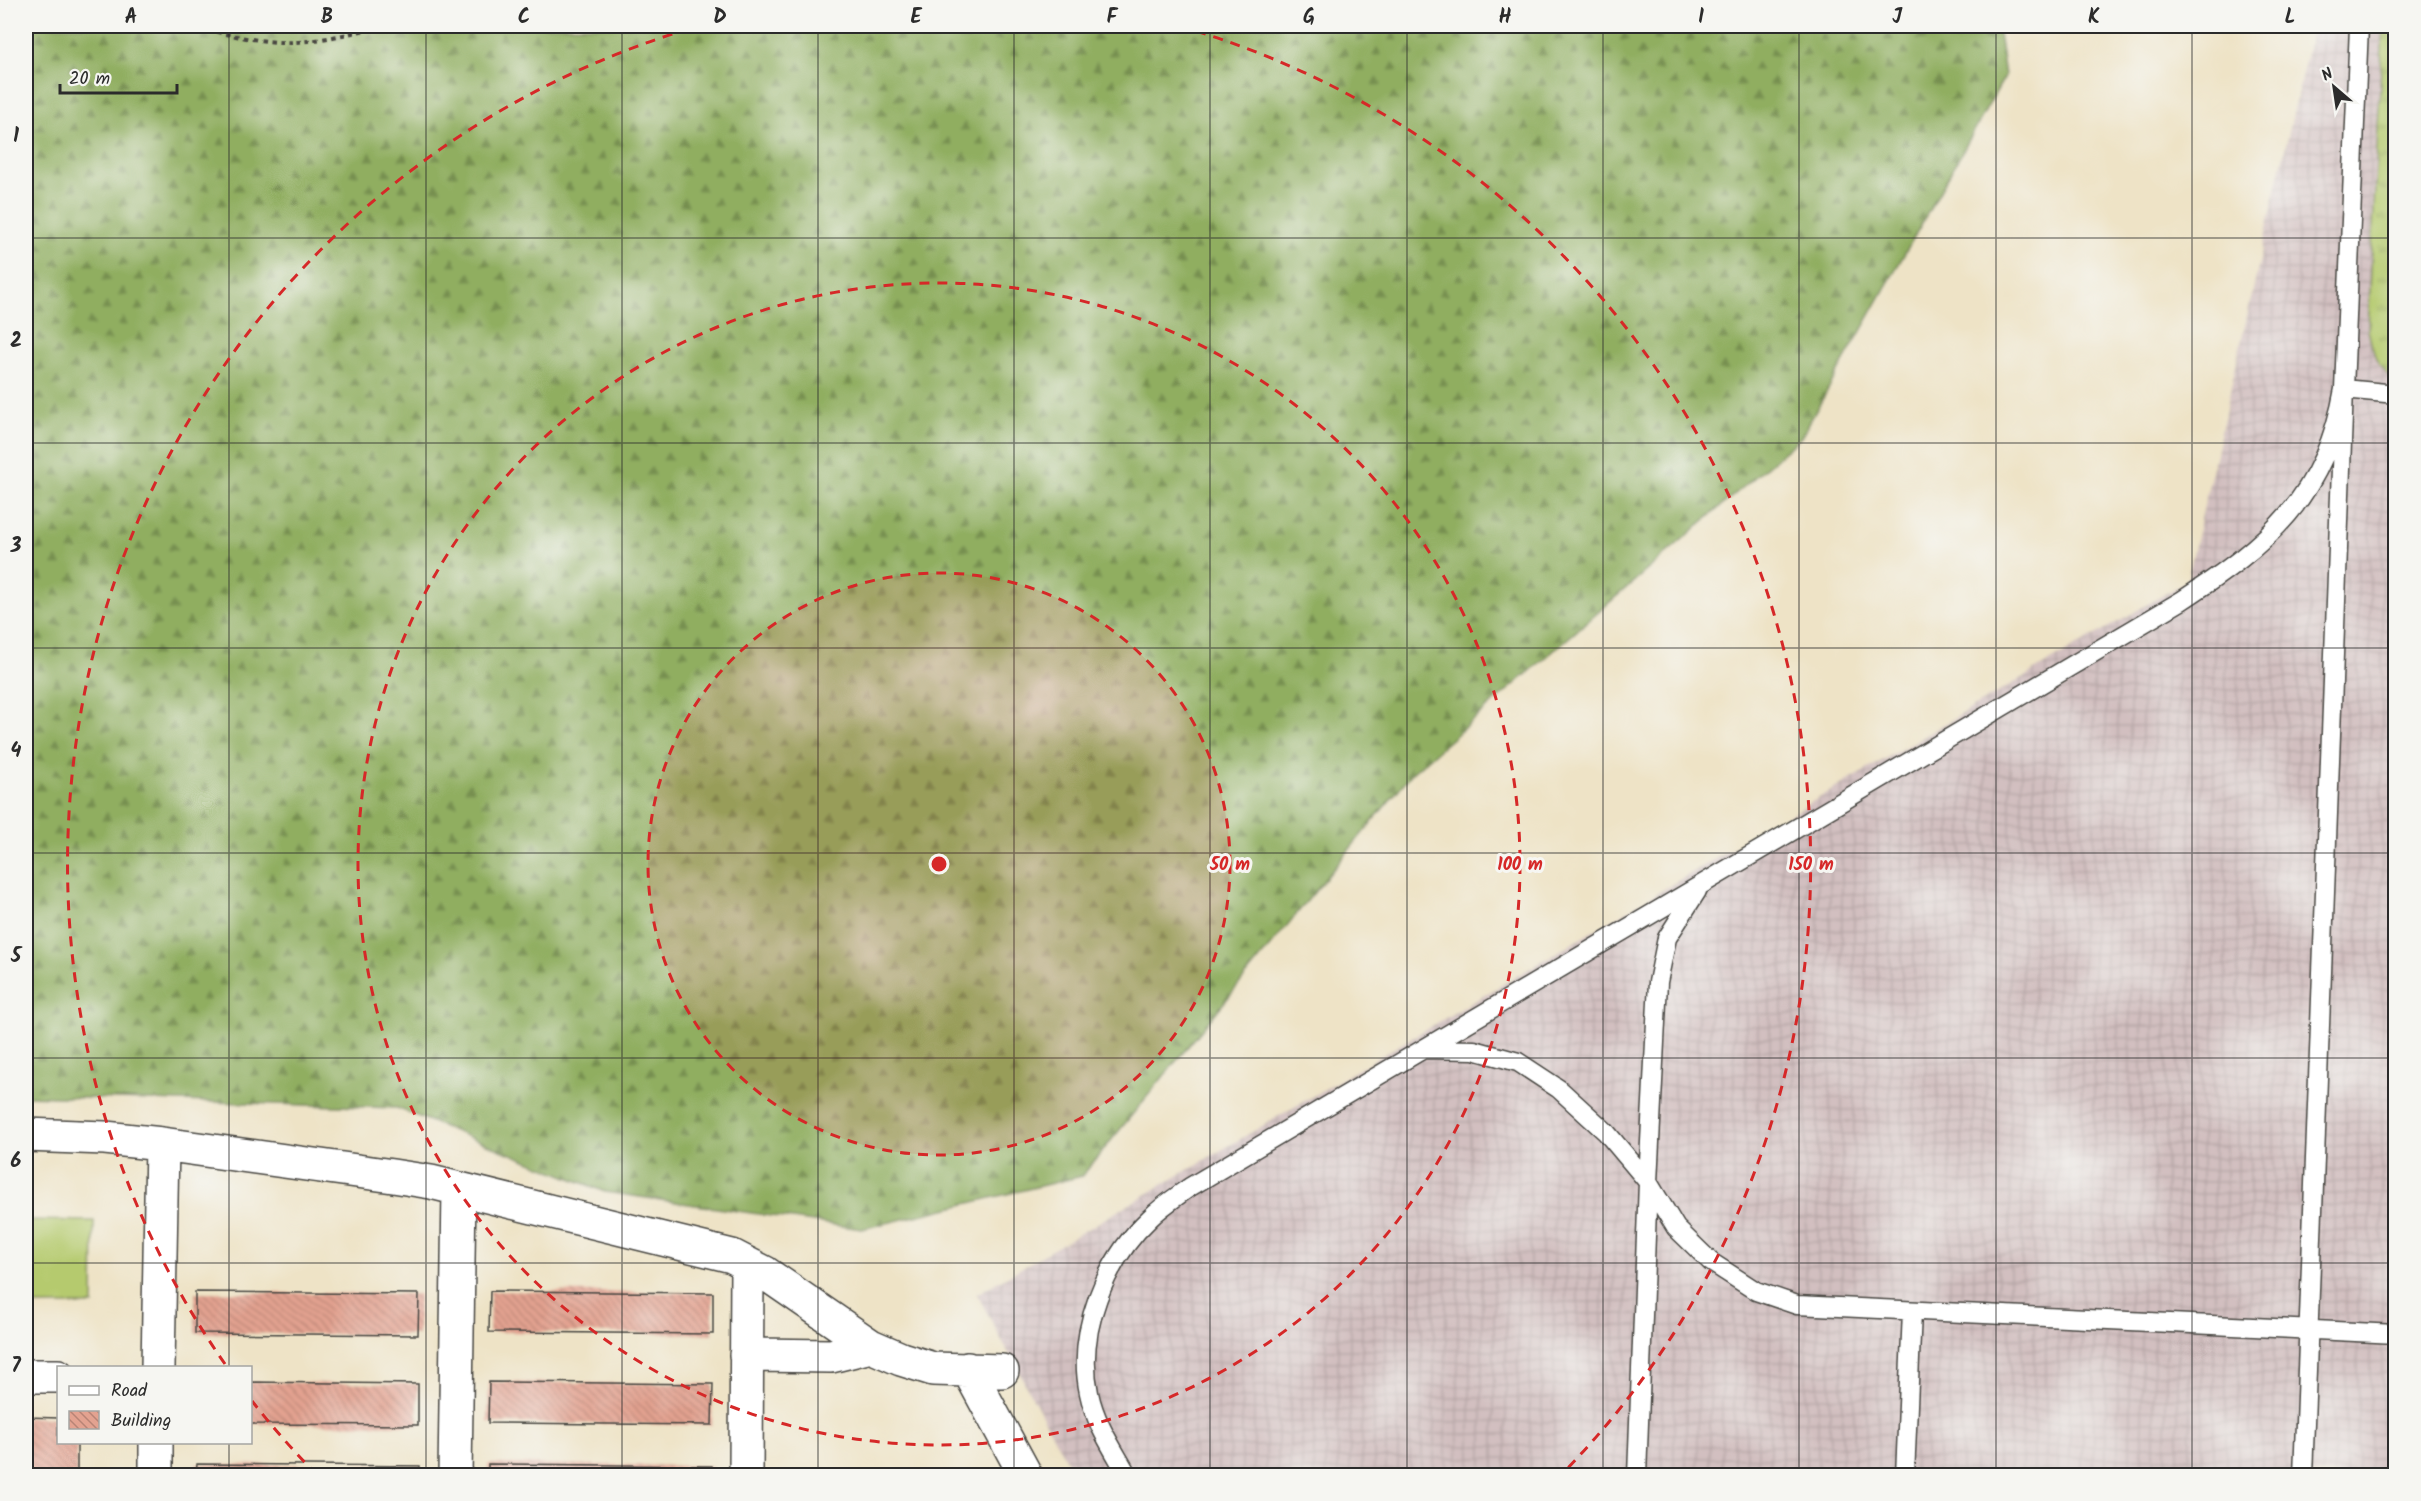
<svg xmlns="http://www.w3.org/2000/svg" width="2421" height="1501" viewBox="0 0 2421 1501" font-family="Kalam,sans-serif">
<defs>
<pattern id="industrial-grid" width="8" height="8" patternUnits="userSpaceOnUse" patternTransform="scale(1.5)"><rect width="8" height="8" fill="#d2bfc0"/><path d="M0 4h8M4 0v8" fill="none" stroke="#b4a4a5"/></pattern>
<pattern id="grass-tufts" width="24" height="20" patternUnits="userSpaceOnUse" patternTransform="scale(1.5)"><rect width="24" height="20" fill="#b5ca6e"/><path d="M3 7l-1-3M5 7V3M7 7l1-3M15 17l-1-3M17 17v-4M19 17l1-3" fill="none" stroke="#93a45b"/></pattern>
<pattern id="forest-firs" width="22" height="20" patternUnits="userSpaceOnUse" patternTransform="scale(1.5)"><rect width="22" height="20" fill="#90ae61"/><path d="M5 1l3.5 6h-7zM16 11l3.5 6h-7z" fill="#768e50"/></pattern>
<pattern id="building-back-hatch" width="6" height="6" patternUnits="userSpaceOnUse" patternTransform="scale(1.5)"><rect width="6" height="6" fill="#e3a290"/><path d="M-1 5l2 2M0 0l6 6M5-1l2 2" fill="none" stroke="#b88476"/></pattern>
</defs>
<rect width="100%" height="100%" fill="#f6f6f2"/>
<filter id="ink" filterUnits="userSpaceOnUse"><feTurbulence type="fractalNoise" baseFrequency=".0167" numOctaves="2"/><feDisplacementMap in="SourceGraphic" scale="12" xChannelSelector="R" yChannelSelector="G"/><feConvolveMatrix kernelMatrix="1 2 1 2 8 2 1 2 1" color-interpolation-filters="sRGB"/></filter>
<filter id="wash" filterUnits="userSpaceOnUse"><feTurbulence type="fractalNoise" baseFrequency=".008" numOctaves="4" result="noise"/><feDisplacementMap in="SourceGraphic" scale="24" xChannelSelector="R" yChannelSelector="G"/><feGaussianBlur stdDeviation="1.35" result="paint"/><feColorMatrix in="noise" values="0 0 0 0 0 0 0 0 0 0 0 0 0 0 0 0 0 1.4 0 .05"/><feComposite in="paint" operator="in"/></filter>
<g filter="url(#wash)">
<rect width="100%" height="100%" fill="#eee3c6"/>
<path fill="url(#industrial-grid)" d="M2313,26H2395V1475H1074L977,1294L2187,581Z"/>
<path fill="url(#grass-tufts)" stroke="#707a4c" stroke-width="1.5" d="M2383,26H2396L2395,381C2376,367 2373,353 2368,330Z"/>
<path fill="url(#forest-firs)" stroke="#5e6c46" stroke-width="1.5" d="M26,26H1998L2005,76L1801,437L1412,773L1082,1176L862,1229L605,1192L397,1108L26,1096Z"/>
<path fill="#b5ca6e" stroke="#707a4c" stroke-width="1.5" d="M26,1220L94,1221L93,1305H26Z"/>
<g id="blocks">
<path fill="url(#building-back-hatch)" d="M490,1291L713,1293V1334L489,1332Z
M195,1292L419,1294L418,1335L195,1333Z
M250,1382L418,1384V1425L250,1424Z
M489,1382L713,1384L712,1425L488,1423Z
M26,1417L58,1418V1442H77V1476H26Z
M197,1464L420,1466V1476H196Z
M488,1464L712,1466V1476H488Z"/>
</g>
</g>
<g filter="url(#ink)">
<use href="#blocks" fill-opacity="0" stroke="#484742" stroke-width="1.5"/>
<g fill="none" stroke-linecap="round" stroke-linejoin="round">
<g stroke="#484742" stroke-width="21">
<path id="lane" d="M1424,1049L1474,1050L1518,1062L1559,1089L1606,1132L1648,1182L1676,1228L1711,1262L1756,1291L1797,1305L2396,1334
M1128,1476C1113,1449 1095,1423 1089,1393C1076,1332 1105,1260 1150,1218C1162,1206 1176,1197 1190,1187L2181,601C2268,544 2325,497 2344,389L2359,26
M1637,1476L1648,1182L1658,982L1667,938L1697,891
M1905,1476L1912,1311
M2303,1476L2344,389L2396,394"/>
</g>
<g stroke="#484742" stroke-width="36">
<path id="street" d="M26,1135L105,1138L162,1144L393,1176L431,1182L732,1256L765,1273L871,1346L901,1359L933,1369L1002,1371
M746,1355L831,1356L871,1346
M158,1368L162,1144
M968,1369L1026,1476
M26,1376H58
M156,1476V1442
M455,1476L459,1189
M746,1476L747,1264"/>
</g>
<path stroke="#484742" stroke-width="4" stroke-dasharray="4.5 4.5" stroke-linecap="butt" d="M190,26C219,32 248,40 277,42C311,44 346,34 379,27"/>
<use href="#lane" stroke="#fff" stroke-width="18"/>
<use href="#street" stroke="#fff" stroke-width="33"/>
</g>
</g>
<path fill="none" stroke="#2b2b2b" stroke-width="1.5" stroke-opacity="0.55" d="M229,26V1368M426,26V1476M622,26V1476M818,26V1476M1014,26V1476M1210,26V1476M1407,26V1476M1603,26V1476M1799,26V1476M1996,26V1476M2192,26V1476M26,238H2396M26,443H2396M26,648H2396M26,853H2396M26,1058H2396M26,1263H2396M229,1442V1476"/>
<circle cx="939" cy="864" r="291" fill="#d62828" fill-opacity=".12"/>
<g fill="none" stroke="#d62828" stroke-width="3" stroke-dasharray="10 8">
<circle cx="939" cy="864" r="291"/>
<circle cx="939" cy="864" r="581"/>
<path d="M317 1475A872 872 0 0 1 252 1401M225 1364A872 872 0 0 1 699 26M1179 26A872 872 0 0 1 1561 1475"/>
</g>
<circle cx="939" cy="864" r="9" fill="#d62828" stroke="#f6f6f2" stroke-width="3"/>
<g font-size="18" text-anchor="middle" font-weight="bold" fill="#d62828" stroke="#f6f6f2" stroke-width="6" stroke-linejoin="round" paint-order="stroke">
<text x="1230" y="870">50 m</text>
<text x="1520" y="870">100 m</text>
<text x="1811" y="870">150 m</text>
</g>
<rect width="2421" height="1501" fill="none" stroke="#f6f6f2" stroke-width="66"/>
<rect x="57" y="1366" width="195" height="78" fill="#f6f6f2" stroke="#a5a5a2" stroke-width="1.5"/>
<rect x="69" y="1386" width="30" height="9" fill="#ffffff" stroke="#a5a5a2" stroke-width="1.5"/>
<text x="111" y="1396" font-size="18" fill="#2b2b2b">Road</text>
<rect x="69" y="1411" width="30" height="18" fill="url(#building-back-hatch)" stroke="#a5a5a2" stroke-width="1.5"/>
<text x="111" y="1426" font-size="18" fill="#2b2b2b">Building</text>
<g transform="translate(2334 87) rotate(331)" stroke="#f6f6f2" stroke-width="4.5" paint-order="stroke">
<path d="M0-4.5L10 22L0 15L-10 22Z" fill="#2b2b2b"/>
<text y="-9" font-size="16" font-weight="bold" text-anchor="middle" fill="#2b2b2b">N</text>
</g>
<path d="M60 84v9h117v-9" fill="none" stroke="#2b2b2b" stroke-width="3"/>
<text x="69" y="84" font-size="18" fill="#2b2b2b" stroke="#f6f6f2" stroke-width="4.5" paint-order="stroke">20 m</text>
<rect x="33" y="33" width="2355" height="1435" fill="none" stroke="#2b2b2b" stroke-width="2"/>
<g font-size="20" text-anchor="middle" font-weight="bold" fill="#2b2b2b">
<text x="131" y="23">A</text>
<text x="327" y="23">B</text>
<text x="524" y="23">C</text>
<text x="720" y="23">D</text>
<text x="916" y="23">E</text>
<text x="1112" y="23">F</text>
<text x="1309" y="23">G</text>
<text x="1505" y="23">H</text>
<text x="1701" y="23">I</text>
<text x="1897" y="23">J</text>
<text x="2094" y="23">K</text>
<text x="2290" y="23">L</text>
<text x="16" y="142">1</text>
<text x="16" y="347">2</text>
<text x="16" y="552">3</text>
<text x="16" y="757">4</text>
<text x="16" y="962">5</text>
<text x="16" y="1167">6</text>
<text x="16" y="1372">7</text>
</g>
</svg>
